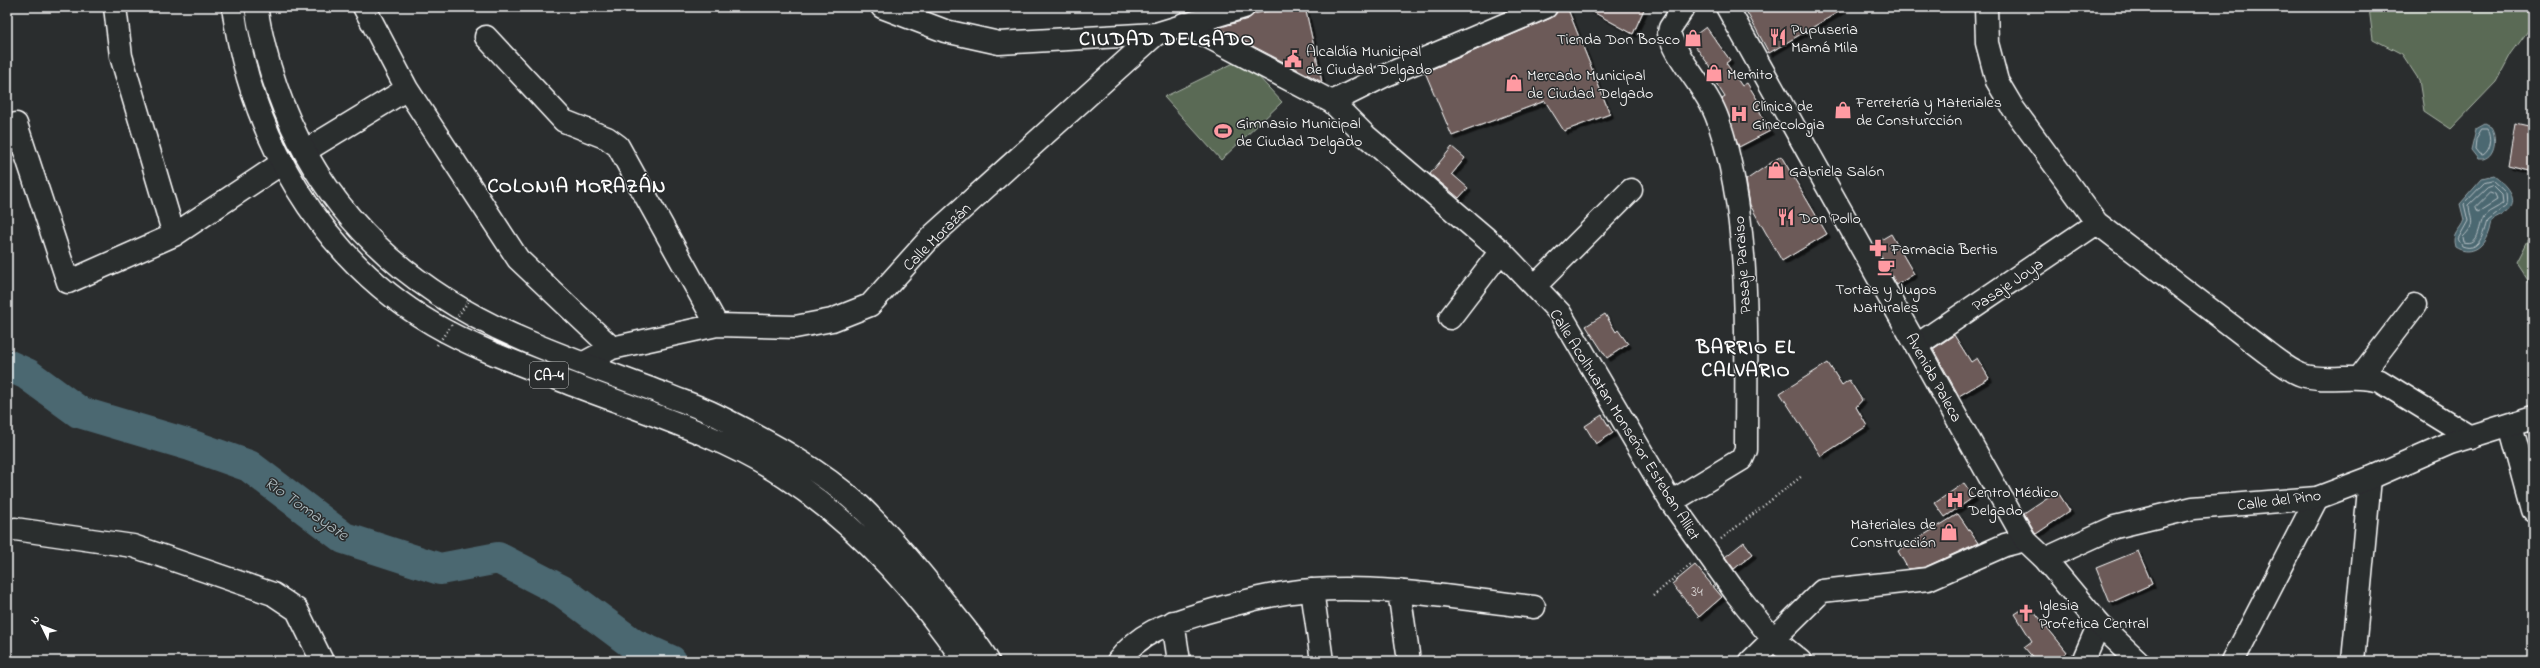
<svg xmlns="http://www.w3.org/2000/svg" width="2540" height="668" viewBox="0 0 2540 668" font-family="'Indie Flower',sans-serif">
<defs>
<filter id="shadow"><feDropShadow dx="3.5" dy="3.5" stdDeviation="0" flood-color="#0009"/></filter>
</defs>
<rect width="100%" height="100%" fill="#2a2d2e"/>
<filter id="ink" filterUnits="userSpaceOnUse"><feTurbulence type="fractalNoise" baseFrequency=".025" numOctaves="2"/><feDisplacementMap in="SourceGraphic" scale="8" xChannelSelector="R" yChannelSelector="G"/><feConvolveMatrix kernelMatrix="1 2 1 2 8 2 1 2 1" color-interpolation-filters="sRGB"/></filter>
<g filter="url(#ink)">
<path fill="#5a6b55" stroke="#acb5aa" d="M2533,7V24L2511,54L2496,82L2451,129L2424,111L2419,80L2402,54L2373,39L2369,8Z
M1242,59L1282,102L1221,160L1164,97Z
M2533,229V288L2516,262Z"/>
<path fill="#4c6771" stroke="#94a4aa" d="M2485,124L2491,127C2497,136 2496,156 2483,159H2478L2471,150L2476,129Z
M2494,176C2505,184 2523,201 2505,213C2501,217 2496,217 2492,221C2489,225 2490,229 2488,233C2483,249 2469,256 2455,247C2451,233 2460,231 2464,220L2460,204L2482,179Z"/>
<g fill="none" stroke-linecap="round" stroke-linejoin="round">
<path stroke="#b7c2c6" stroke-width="1" d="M2482,129H2488C2493,137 2491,150 2483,155L2479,154L2475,149L2476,139Z
M2493,181L2506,193L2507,205L2487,221C2483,233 2480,253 2462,246L2458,239L2468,221L2464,204L2484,183Z
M2493,186L2502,195L2503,203C2498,208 2490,210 2485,215C2478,223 2481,247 2464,242L2463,237C2477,223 2470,221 2469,205L2487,188Z
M2490,193L2495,195L2497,200L2478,212L2476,207Z"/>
<path stroke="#4c6771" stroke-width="32" d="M7,365L27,374L79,412L190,445L249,466L344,538L440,569L498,558L562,591L633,644L671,661"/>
</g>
<path fill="#6c5a58" stroke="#fff" filter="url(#shadow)" d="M1285,7H1305L1322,82L1218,28L1248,19L1254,14Z
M1559,7H1567L1610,114L1564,131L1545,101L1452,136L1425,72L1551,18Z
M1584,7H1645L1633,34Z
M1744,7H1847L1769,53Z
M1706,27L1730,60L1726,63L1742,86L1747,83L1760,104L1757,106L1770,131L1739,147L1722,99L1725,97L1710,74L1714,72L1690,39Z
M2515,124L2533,128V171L2508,165Z
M1452,147L1465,158L1452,174L1468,188L1459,198L1430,174Z
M1781,156L1827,234L1782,261L1750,205L1746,180Z
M1891,234L1914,274L1897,285L1874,244Z
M1605,314L1616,332L1618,330L1628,344L1607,358L1586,326Z
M1954,335L1971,362L1977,358L1989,378L1959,396L1933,349Z
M1828,363L1842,385L1849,380L1862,400L1856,407L1867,426L1821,456L1780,393Z
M1602,415L1613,433L1596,444L1585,426Z
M1964,483L1974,497L1945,517L1935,503Z
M2057,491L2070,511L2036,534L2024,513Z
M1958,514L1978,543L1925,567L1908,569L1898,551Z
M1744,542L1753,554L1734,569L1725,557Z
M2138,551L2152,584L2110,603L2096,568Z
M1695,565L1722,597L1699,617L1672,584Z
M2029,605L2067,652L2056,661H2036L2024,647L2032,641L2015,614Z"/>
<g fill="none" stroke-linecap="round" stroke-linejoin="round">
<g stroke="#fff" stroke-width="25">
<path id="minor" d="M115,7L121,56L174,235
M364,7L407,89L518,259L612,348
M1986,7L1987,43L1997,81L2013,108L2097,223L2267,353C2278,361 2290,371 2302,375C2327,383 2355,373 2380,381L2471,437
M1184,24L1332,102L1366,136L1501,251L1560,313L1671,502L1735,592L1772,638L1800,661
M486,37L564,121L607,138L618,146L717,325
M1332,102L1384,76L1546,7
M16,124L68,282L174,235L282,163
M305,151L407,89
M1535,286L1631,190
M1450,318L1501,251
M1917,345L2097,223
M584,363L612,348L717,325L795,327L832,320L870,305L932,236L1156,34
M2359,378L2415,305
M2510,425L2533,510
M1671,502L1742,459L1746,450C1746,346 1752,219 1718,120C1707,88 1679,64 1669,33L1670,28L1684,7
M15,529L133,546L273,594L297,610L322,661
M1312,590L1322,661
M1399,591L1409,661
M1173,622L1179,661
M1118,661C1141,631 1168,624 1203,613C1238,603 1276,592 1313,590C1386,585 1461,599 1534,607
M1751,661L1822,591L1928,579L2005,545L2025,540
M2083,661L2099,624
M2233,661L2317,498
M2353,661L2370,478"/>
</g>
<g stroke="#fff" stroke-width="25">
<path id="major" d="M233,7C251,136 319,257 433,324C474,348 522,365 566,382C640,411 718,433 785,477C858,525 915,589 964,661
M256,7C283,168 375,277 524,340C570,360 617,376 664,394C681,401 700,407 716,415C765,440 819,468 860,506C891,536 918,569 945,603C959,622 976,640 988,661
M882,7L945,31L999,43L1156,34L1244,7
M1727,7L2025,540L2045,559L2099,624L2138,661
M2045,559L2115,527L2193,508L2317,498L2370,478L2450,443L2533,417"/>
</g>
<path stroke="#fff" stroke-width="2.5" stroke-dasharray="1 3" stroke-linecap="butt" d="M1721,539L1802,476
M1653,596L1691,564"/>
<use href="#minor" stroke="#2a2d2e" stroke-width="22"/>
<use href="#major" stroke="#2a2d2e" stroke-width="22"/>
<path stroke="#fff" stroke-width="2.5" stroke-dasharray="1 3" stroke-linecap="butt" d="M437,345L470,299"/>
</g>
</g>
<defs>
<g id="restaurant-bare" transform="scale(1.38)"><path d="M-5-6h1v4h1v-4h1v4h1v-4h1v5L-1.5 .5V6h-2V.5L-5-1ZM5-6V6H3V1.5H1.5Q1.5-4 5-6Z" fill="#ff9aa2" stroke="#2a2d2e" stroke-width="2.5" paint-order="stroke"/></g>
<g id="shop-bare" transform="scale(1.38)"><path d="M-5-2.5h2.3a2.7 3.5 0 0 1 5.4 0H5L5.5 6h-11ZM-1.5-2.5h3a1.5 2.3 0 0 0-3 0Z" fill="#ff9aa2" stroke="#2a2d2e" stroke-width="2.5" paint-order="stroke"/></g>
<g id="civic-bare" transform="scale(1.38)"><path d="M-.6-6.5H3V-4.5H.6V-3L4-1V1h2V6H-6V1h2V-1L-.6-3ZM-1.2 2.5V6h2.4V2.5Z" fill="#ff9aa2" stroke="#2a2d2e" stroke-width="2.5" paint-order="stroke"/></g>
<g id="hospital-bare" transform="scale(1.38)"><path d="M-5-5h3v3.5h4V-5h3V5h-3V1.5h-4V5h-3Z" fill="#ff9aa2" stroke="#2a2d2e" stroke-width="2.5" paint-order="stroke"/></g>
<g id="stadium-bare" transform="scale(1.38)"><path d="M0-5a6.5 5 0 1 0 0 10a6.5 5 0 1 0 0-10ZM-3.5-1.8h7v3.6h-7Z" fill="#ff9aa2" stroke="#2a2d2e" stroke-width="2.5" paint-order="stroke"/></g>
<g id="pharmacy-bare" transform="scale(1.38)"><path d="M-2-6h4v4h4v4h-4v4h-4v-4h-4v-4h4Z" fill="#ff9aa2" stroke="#2a2d2e" stroke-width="2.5" paint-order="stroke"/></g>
<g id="cafe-bare" transform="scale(1.38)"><path d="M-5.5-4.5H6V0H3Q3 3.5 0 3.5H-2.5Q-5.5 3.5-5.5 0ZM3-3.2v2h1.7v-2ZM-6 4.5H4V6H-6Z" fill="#ff9aa2" stroke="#2a2d2e" stroke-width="2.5" paint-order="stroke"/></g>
<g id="church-bare" transform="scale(1.38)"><path d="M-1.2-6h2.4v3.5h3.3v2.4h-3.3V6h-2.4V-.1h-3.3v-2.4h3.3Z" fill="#ff9aa2" stroke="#2a2d2e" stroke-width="2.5" paint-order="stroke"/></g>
</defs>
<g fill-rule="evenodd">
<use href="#restaurant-bare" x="1778" y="37"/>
<use href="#shop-bare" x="1693" y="38"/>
<use href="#civic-bare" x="1293" y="59"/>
<use href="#shop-bare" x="1714" y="73"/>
<use href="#shop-bare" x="1514" y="83"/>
<use href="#shop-bare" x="1843" y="110"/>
<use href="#hospital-bare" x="1739" y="114"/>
<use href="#stadium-bare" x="1223" y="131"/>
<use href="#shop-bare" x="1776" y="170"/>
<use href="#restaurant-bare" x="1786" y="217"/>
<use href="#pharmacy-bare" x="1878" y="248"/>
<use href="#cafe-bare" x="1886" y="267"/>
<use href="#hospital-bare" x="1955" y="500"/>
<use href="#shop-bare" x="1949" y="532"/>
<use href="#church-bare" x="2026" y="613"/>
</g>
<g text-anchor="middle" stroke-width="3" stroke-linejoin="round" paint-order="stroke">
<g font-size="14" fill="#dad6d5">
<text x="1697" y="596">34</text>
</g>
<rect fill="#2a2d2e" stroke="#bfc0c0" stroke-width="1" x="530" y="362" width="38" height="26" rx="3"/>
<g font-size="15" font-weight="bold" fill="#fff">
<text x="549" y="380">CA-4</text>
</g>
<g font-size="16" fill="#fff" stroke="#2a2d2e" text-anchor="start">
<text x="1791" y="34">Pupuseria<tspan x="1791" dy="18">Mamá Mila</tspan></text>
<text x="1680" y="44" text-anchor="end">Tienda Don Bosco</text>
<text x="1306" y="56">Alcaldía Municipal<tspan x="1306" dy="18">de Ciudad Delgado</tspan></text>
<text x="1727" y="79">Memito</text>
<text x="1527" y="80">Mercado Municipal<tspan x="1527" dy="18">de Ciudad Delgado</tspan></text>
<text x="1856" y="107">Ferretería y Materiales<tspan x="1856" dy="18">de Consturcción</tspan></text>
<text x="1752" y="111">Clínica de<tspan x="1752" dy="18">Ginecologia</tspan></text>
<text x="1236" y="128">Gimnasio Municipal<tspan x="1236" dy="18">de Ciudad Delgado</tspan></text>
<text x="1789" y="176">Gabriela Salón</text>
<text x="1799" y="223">Don Pollo</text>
<text x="1891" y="254">Farmacia Bertis</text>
<text x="1886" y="294" text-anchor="middle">Tortas y Jugos<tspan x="1886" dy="18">Naturales</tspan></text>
<text x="1968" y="497">Centro Médico<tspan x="1968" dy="18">Delgado</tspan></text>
<text x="1936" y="529" text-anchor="end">Materiales de<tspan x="1936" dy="18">Construcción</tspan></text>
<text x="2039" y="610">Iglesia<tspan x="2039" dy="18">Profetica Central</tspan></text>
</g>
<g font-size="16" fill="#fff" stroke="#2a2d2e">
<text transform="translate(936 236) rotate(-45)" y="6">Calle Morazán</text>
<text transform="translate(1741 265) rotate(-94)" y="6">Pasaje Paraiso</text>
<text transform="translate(2007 284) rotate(-34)" y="6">Pasaje Joya</text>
<text transform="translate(1935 377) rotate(61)" y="6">Avenida Paleca</text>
<text transform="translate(1626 424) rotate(58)" y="6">Calle Acolhuatan Monseñor Esteban Alliet</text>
<text transform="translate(2279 499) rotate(-7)" y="6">Calle del Pino</text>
</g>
<g font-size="17" font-style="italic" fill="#aebbbf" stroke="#2a2d2e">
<text transform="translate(307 508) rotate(35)" y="6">Río Tomayate</text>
</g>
<g font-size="20" font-weight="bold" letter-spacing="1" fill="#fff" stroke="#2a2d2e">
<text x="1167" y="45">CIUDAD DELGADO</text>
<text x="577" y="192">COLONIA MORAZÁN</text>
<text x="1746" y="353">BARRIO EL<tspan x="1746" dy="23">CALVARIO</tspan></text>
</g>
</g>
<rect width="2540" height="668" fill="none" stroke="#2a2d2e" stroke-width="24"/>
<rect x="12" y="12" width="2516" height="644" fill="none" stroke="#fff" stroke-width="1.5" filter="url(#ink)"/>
<g transform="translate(42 626) rotate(313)" stroke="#2a2d2e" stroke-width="3" paint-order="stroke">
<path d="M0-3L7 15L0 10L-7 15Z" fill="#ffffff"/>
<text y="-6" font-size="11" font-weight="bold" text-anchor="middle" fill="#ffffff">N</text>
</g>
</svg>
